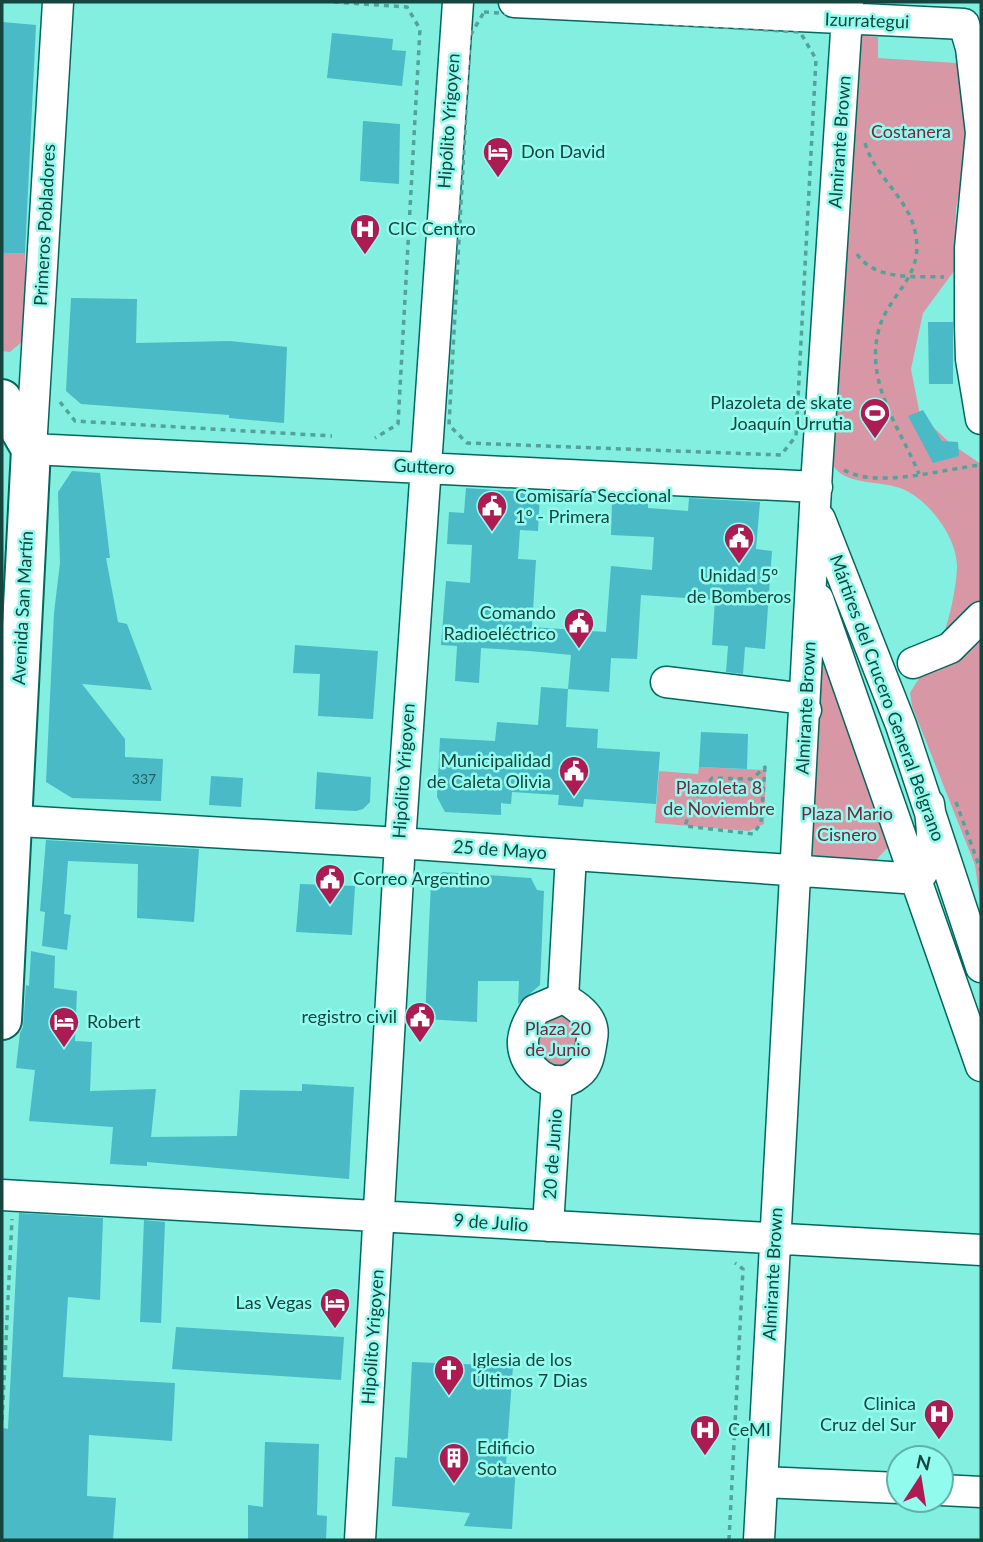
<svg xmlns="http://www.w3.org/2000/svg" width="983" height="1542" viewBox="0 0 983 1542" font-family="Lato,sans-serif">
<rect width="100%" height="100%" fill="#83efe1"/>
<path fill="#d797a5" d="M858,35L878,37V58L957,63L971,137L956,208L954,271L923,313L911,369L920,415L950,443L981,464V908L975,865L912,706L910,693C919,677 934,659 941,642C949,621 956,590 957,568C958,538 928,498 900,488C878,480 845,486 832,464Z
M2,253H25V339L10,352L2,351Z
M823,652L890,845L876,860L810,857Z
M699,767L766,770L764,824L749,831L655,823L659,771L698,774Z
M563,1014L571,1017L582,1034L576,1056L560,1068L548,1066L535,1045L539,1020Z"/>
<path fill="#49bac6" d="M2,22L36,25L25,253H2Z
M332,33L393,39L392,50L406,51L402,86L327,78Z
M363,121L400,124L399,184L360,181Z
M71,298L137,299L136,343L230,341L287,347L284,423L229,418V415L81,404L66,391Z
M928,322H953V384H929Z
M923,410L942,441L958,442L959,456L933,463L908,416Z
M72,471L100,473L110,558H106L118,622L127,624L152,690L82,684L125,739V757L163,759L161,801L72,798L46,782L54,613L60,563L58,492Z
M466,488L540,493L538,531L520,530L518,559L536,560L532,627L606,632L611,566L652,570L654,537L611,535L612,501L648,503V508L688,511L689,498L760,502L756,549L772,551L765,649L745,647L743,674L726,672L728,646L712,645L715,600L641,595L637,659L611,658L609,692L568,689L571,655L530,651L481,648L479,683L455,681L457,646L441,645L446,581L470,583L472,545L447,544L449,512L464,513Z
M295,645L378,651L373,719L318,716L320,674L293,673Z
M541,687L568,689L566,727L598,729L597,748L660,752L656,804L584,799L583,807L570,806L558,805L559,795L512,792L511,804L501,803V815L445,812L437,797L440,738L495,741L497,722L538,725Z
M701,732L748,734L747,769L699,767Z
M317,772L371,777L370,802L363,809L356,811L315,809Z
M211,776L243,778L241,807L209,805Z
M46,840L199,849L194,922L137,918L138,864L68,861L64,914L71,915L67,950L42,946L45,912L40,911Z
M443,872L531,878L537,890L544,891L540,985L518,1004L519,981H478L477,1022L425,1019L431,881Z
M300,884L355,886L352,935L296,932Z
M31,951L55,956L54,988L77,991L75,1041L92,1042L90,1091L156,1089L151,1137L237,1136L240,1090L302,1091V1084L354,1087L349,1179L147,1162V1166L110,1164L113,1127L29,1121L35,1070L16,1068L20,1033L23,1027L26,985L29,986Z
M19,1213L103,1218L100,1300L68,1297L63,1377L175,1383L172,1441L89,1435L87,1496L116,1498L113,1540H2V1441L3,1428L8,1429Z
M144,1220L165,1222L161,1323L140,1322Z
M176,1327L344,1337L341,1380L172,1369Z
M412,1362L513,1366L506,1463L516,1464L512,1529L464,1526L470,1513L392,1506L395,1457L407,1458Z
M265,1442L319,1444L317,1515L327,1516L326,1540H248V1505L263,1507Z"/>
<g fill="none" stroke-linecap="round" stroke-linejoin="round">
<g stroke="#01685f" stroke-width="33">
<path id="minor" d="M58,2L31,449L817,487
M514,2L964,24L971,48L981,133L970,248V324L971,359L981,419
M820,519L901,725L981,967
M818,599L981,1066
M913,663L950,648L981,617
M666,682L797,698L806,710
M2,820L400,843L918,879C936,856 933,831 929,804
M563,998C578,1006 596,1019 592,1039C590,1051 589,1066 578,1074C553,1095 521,1068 523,1040C524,1029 530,1019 535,1010Z
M563,998L571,855
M2,1195L981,1250
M548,1226L557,1081
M762,1482L899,1488
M941,1490L981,1492
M360,1540L400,843L458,2
M759,1540L817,470L848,2"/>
</g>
<g stroke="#01685f" stroke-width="42">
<path id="highway" d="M2,399L31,449L2,1020"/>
</g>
<path stroke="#52a399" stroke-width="3.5" stroke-dasharray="5 5" stroke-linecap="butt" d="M334,2L407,7L420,29L398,424L375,438
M484,12L800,32L816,59L796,436L781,455L467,443L449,425L470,36Z
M865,143C875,178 910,198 916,236C923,280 886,295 878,333C866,385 900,428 919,474
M857,254C875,281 916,276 944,277
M60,402L75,421L332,436
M844,470C878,489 942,469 981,465
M765,767L761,823L753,834L685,826L693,802L712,778L752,779Z
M956,802L981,871
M2,1420L12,1219
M729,1540L743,1269L735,1263"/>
<use href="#minor" stroke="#fff" stroke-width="30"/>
<use href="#highway" stroke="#fff" stroke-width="38"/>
</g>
<defs>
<g id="hotel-pin" transform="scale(1.575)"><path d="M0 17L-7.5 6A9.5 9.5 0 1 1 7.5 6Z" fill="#ac1c53" stroke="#91fcee"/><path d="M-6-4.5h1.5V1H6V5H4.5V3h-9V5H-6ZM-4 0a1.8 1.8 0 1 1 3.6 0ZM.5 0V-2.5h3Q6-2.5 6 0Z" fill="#fff"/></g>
<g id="hospital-pin" transform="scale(1.575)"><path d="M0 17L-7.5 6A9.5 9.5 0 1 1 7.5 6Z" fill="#ac1c53" stroke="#91fcee"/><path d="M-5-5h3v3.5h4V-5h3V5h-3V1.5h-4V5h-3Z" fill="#fff"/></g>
<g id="stadium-pin" transform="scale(1.575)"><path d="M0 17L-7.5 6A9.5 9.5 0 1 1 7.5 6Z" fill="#ac1c53" stroke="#91fcee"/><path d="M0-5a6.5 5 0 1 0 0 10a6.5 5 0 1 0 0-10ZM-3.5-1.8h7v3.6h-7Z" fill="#fff"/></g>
<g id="civic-pin" transform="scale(1.575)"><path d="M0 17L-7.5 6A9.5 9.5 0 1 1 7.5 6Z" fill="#ac1c53" stroke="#91fcee"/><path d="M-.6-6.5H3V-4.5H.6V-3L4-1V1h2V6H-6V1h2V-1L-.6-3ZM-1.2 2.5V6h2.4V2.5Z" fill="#fff"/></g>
<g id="church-pin" transform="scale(1.575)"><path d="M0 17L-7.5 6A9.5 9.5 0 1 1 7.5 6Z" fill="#ac1c53" stroke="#91fcee"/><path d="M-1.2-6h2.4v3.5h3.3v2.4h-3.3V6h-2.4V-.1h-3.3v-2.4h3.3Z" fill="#fff"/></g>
<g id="building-pin" transform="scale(1.575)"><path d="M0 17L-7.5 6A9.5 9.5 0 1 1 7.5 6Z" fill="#ac1c53" stroke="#91fcee"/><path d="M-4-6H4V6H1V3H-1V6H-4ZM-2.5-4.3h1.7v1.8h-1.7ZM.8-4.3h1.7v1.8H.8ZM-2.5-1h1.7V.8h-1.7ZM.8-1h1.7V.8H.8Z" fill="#fff"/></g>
</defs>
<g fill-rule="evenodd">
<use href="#hotel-pin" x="498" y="152"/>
<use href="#hospital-pin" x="365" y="229"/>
<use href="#stadium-pin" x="875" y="413"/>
<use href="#civic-pin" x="492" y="506"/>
<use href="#civic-pin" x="739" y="538"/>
<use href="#civic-pin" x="579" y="623"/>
<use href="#civic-pin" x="574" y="771"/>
<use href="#civic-pin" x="330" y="879"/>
<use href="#civic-pin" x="420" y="1017"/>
<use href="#hotel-pin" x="64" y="1022"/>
<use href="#hotel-pin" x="335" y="1303"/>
<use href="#church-pin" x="449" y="1370"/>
<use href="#hospital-pin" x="939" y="1414"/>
<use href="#hospital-pin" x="705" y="1430"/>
<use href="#building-pin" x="454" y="1458"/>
</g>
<g text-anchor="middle" stroke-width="5" stroke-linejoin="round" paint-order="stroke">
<g font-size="14" fill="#236262">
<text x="144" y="784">337</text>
</g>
<g font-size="18" fill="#164540" stroke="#91fcee">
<text transform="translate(867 21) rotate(2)" y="6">Izurrategui</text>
<text transform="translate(449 121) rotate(-86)" y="6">Hipólito Yrigoyen</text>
<text transform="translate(840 142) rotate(-86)" y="6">Almirante Brown</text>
<text transform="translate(45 225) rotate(-87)" y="6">Primeros Pobladores</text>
<text transform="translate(424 467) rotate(3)" y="6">Guttero</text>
<text transform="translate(23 608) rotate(-87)" y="6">Avenida San Martín</text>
<text transform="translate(887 698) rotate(70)" y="6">Mártires del Crucero General Belgrano</text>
<text transform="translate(806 708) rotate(-87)" y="6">Almirante Brown</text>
<text transform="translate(404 771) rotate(-86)" y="6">Hipólito Yrigoyen</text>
<text transform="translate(500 850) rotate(4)" y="6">25 de Mayo</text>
<text transform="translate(553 1154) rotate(-86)" y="6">20 de Junio</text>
<text transform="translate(491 1223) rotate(4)" y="6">9 de Julio</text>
<text transform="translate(773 1274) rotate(-87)" y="6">Almirante Brown</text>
<text transform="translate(373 1337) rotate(-86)" y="6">Hipólito Yrigoyen</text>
</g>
<g font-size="18" fill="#76263e" stroke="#91fcee">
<text x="911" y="138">Costanera</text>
<text x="719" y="794">Plazoleta 8<tspan x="719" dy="21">de Noviembre</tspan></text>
<text x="847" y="820">Plaza Mario<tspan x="847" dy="21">Cisnero</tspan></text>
<text x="558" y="1035">Plaza 20<tspan x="558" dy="21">de Junio</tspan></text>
</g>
<g font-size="18" fill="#164540" stroke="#91fcee" text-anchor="start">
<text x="521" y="158">Don David</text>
<text x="388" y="235">CIC Centro</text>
<text x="852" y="409" text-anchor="end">Plazoleta de skate<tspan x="852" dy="21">Joaquín Urrutia</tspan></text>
<text x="515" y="502">Comisaría Seccional<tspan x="515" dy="21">1º - Primera</tspan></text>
<text x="739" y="582" text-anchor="middle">Unidad 5º<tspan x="739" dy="21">de Bomberos</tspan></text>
<text x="556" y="619" text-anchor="end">Comando<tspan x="556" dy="21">Radioeléctrico</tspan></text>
<text x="551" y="767" text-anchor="end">Municipalidad<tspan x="551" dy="21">de Caleta Olivia</tspan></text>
<text x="353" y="885">Correo Argentino</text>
<text x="397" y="1023" text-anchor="end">registro civil</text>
<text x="87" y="1028">Robert</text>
<text x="312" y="1309" text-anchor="end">Las Vegas</text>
<text x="472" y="1366">Iglesia de los<tspan x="472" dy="21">Últimos 7 Dias</tspan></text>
<text x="916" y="1410" text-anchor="end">Clinica<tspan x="916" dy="21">Cruz del Sur</tspan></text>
<text x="728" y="1436">CeMI</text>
<text x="477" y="1454">Edificio<tspan x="477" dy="21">Sotavento</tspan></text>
</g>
</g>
<rect width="983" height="1542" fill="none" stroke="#164540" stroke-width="7"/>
<g transform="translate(920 1479) rotate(12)"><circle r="33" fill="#91fcee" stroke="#60b3a8" stroke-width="2"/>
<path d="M0-5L12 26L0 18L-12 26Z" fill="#ac1c53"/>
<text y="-10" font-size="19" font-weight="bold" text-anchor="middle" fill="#164540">N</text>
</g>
</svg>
